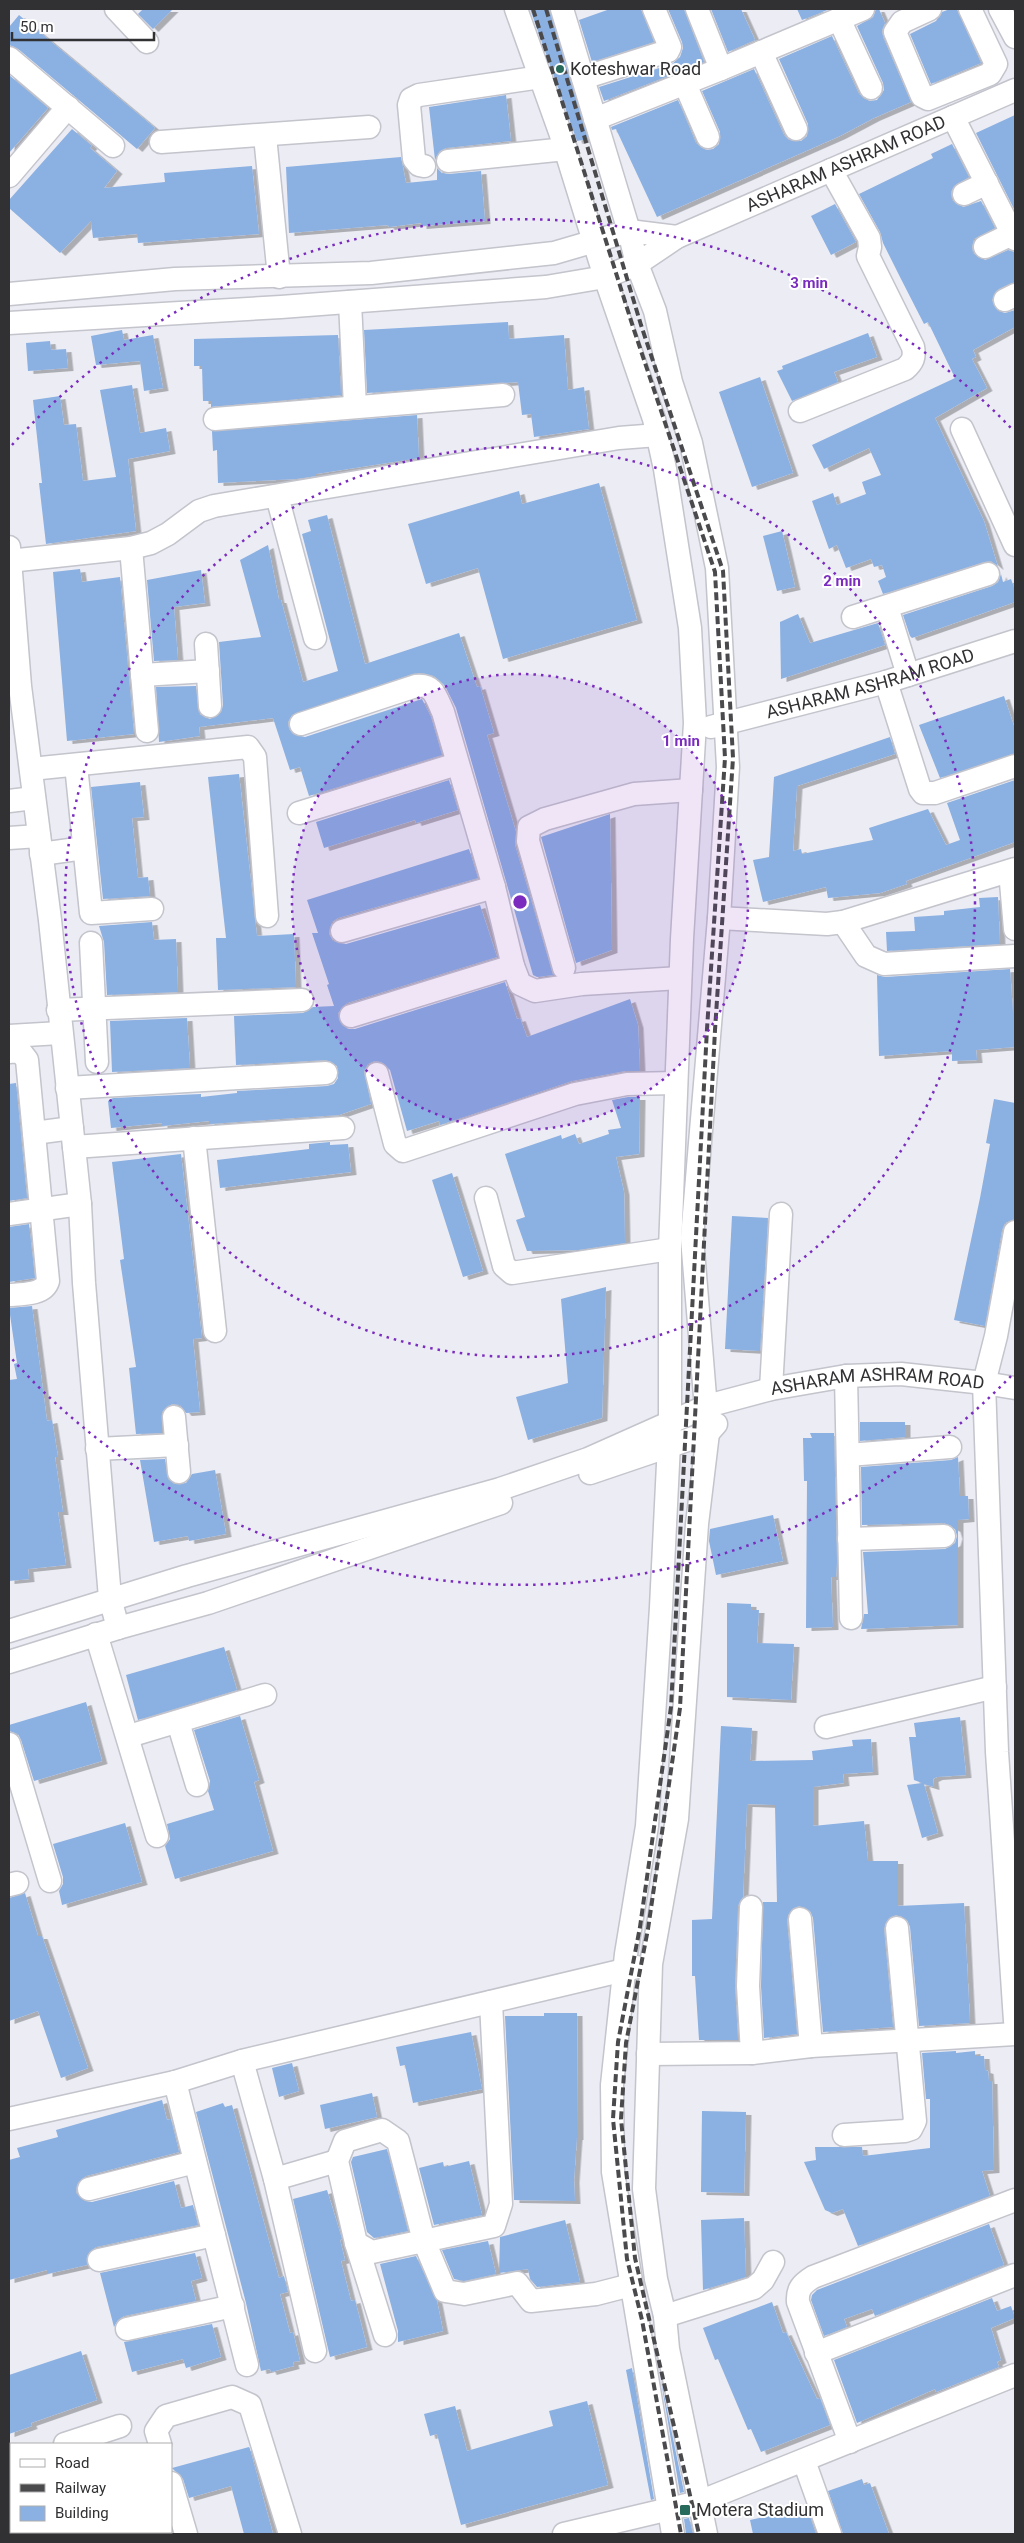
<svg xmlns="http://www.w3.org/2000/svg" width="1024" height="2543" viewBox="0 0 1024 2543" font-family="Roboto,sans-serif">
<defs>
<filter id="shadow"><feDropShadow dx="5.5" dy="3" stdDeviation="0" flood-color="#0004"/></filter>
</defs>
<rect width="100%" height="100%" fill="#ebecf4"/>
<path fill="#8bb0e2" filter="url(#shadow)" d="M143,9H173L153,29L138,14Z
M530,9H549L588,139L577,141Z
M610,9H641L654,42L592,62L579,20Z
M668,9H684L704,62L604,101L599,87L672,64L680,57L683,48L682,42Z
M711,9H741L755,40L728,52Z
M797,9H830L802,20Z
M876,9H879L885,23L882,30L883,37L911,102L874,118L840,136L657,217L616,129L612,130L611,127L678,100L696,143L706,150L713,149L719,144L720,132L702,91L754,69L784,135L789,140L801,141L807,136L808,124L779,59L832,36L859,94L869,101L877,100L884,90L883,83L857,26L873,17Z
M950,9H957L981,63L931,84L910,34L936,21L942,12Z
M19,15L155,128L137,149L17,48L9,45V27Z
M9,75L48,108L9,153Z
M506,95L511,141L446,148L440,151L435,160L429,107Z
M1015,115V211L976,133Z
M72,129L92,146L90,148L117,171L104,188L165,182L164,173L252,166L259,234L138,243L137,234L93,238L91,221L60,253L9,208V200Z
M952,144L969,177L954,186L951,192L952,200L963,207L981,201L995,228L974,239L972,247L973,253L985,260L1008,250L1015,252V282L999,289L992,300L998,311L1005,313L1015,310V327L973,350L976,357L972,359L987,388L935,418L984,521L998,567L991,561L984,562L883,594L878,581L886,577L882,565L874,567L871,559L846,568L837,545L829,549L812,501L833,493L837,505L866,494L862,482L881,475L869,448L824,469L812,445L955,378L928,322L924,324L901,279L883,243L880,232L859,194L933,158L931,154Z
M401,157L406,183L437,180V168L442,173L449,174L481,171L485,221L421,226V223L389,227L388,225L289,233L286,167Z
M835,204L856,242L831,255L811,216Z
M508,322L509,339L564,335L568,390L584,387L589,429L534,437L531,414L522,415L518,382L367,393L364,330Z
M122,330L124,340L153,335L163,388L144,391L140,361L96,365L91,336Z
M868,333L877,357L834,372L838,382L792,401L777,371L783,369L782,366Z
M338,335L341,395L211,407V401H203L202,366H194V339Z
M50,341L51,350L66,349L68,368L28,371L26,343Z
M760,377L793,473L752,487L719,392Z
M132,385L140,433L166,428L170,451L128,459L136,531L46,544L39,483H42L33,400L60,396L64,425L76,424L83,481L116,477L100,390Z
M417,415L419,458L316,474V476L296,479L218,483L217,450L213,451L212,431Z
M599,483L637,620L503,659L478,568L426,584L408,524L519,491L522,504Z
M327,515L365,664L459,633L477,687L480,686L494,733L487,735L516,832L515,845L553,975L537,977L533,975L456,708L445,686L434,676L422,673L412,674L292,715L288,722L289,729L293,734L305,737L422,699L431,717L442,755L309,796L300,767L290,770L273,718L199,727L200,736L159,742L156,687L196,686L199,714L210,719L221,712L223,705L219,642L261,637L240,560L268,545L279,600H281L303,682L338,671L302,534L311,531L308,520Z
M782,531L795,587L777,591L763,536Z
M80,569L82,582L120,577L134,734L67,741L53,572Z
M201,570L205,603L174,607L178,660L154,661L147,580Z
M1001,574L1003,582L1011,579L1015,590V602L912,638L910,636L903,615L992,586L998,582Z
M798,614L810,643L878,623L885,645L781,679L780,622Z
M1004,696L1015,729V753L940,778L919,725Z
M890,737L895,754L797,786L793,851L801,849L802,854L873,840L869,828L928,809L946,845L960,840L947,803L1015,780V842L906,881L907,884L880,893L828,898L826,887L763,902L753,860L769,857L774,777Z
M239,774L257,936L294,934L296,987L218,990L216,938H226L208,777Z
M449,780L458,810L416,823L415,820L324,848L316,822Z
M140,782L144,817L132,818L138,878L148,877L150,896L103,899L91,787Z
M610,814L612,950L576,963L541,837Z
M469,849L478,878L338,918L332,922L329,934L333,941L346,944L480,905L497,957L347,1003L338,1013L342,1025L348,1029H355L505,982L517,1019L520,1018L527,1037L630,999L638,1025L640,1071H625L572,1081L440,1125L439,1121L407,1131L390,1070L381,1062L374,1061L368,1064L364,1071L371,1104L339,1115L209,1124V1121L162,1126V1123L111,1128L108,1101L113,1098L201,1094V1097L237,1093V1091L327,1086L334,1084L338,1078L337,1066L326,1060L236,1065L234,1016L303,1013L313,1007L334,1006L327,985L329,984L312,933H318L307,900Z
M998,897L1000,944L887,951L886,932L915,931L914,917L944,915V911L980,907L979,898Z
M152,922L154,940L176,939L178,992L107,995L104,942L99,926Z
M1010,969L1013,1012H1015V1047L976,1050L977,1060L952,1061V1051L879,1056L877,975L885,977Z
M187,1018L190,1068L112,1072L110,1021Z
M16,1083L27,1198L9,1201V1084Z
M628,1097H640L639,1154L616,1157L624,1192L625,1243L578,1250L527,1251L516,1220L525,1217L505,1154L561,1135L562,1139L575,1134L579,1144L609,1134L608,1130L621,1128L612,1100Z
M994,1099L1015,1103V1219L1005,1223L1002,1230L985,1326L954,1320L980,1198L990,1144L986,1143Z
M330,1142V1145L348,1144L351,1172L220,1188L217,1160L309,1149V1144Z
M181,1154L202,1338L193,1339L200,1412L186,1413L180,1405L172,1404L162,1412V1433L136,1434L129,1368L136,1367L120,1260L124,1259L112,1162Z
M452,1173L483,1271L463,1277L432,1180Z
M732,1216L768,1218L760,1351L725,1349Z
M29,1224L35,1278L9,1282V1227Z
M606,1287L602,1418L528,1440L516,1397L568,1383L561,1299Z
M32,1306L47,1421L52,1420L58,1457H55L63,1512H58L66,1565L28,1569L29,1579L9,1581V1380L17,1379L14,1364L17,1363L9,1308Z
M860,1422H905V1437L860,1441Z
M810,1433H834L837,1562L836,1577H831L833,1627L806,1628L807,1481H804L803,1438H812Z
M958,1457L960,1496H968L969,1519L958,1520V1625L861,1629L864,1614H868L863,1552L945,1549L955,1543L957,1536L955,1529L944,1523L862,1525L861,1467L951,1460Z
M165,1459L168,1479L174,1484L186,1483L192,1474L215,1470L226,1534L189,1541L188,1536L154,1542L140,1460Z
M773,1515L783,1561L716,1575L709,1541L710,1529Z
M727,1603L751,1604V1610H759L757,1643L794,1644L791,1700L727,1697Z
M224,1647L237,1690L138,1720L126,1675Z
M86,1702L102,1761L34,1781L21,1740L18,1734L9,1731V1725Z
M240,1716L259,1780L254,1782L273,1851L175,1879L165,1846L170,1839L167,1824L214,1810L208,1791L210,1781L194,1730Z
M960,1717L966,1775L937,1777L933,1779L934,1787L924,1784L938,1833L922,1838L907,1785L922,1783L914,1780L909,1737H916L914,1723Z
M721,1726L752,1728L750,1761L813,1760L812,1751L853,1746L852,1740L871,1739L873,1772L843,1774L844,1783L813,1787V1826L864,1821L868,1861H898V1906L964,1903L970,2023L919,2026L910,1927L907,1920L896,1915L889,1918L884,1929L893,2027L823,2032L813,1918L810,1911L799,1906L792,1909L787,1920L797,2034L764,2038L761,1986L763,1902H777L775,1805L747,1804L743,1897L738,1906L735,1986L738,2040H699L695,1976H692V1920L712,1919Z
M125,1823L142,1882L62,1905L59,1891L63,1884V1877L53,1844Z
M25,1893L38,1936H42L88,2068L61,2078L38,2011L9,2021V1898Z
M544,2013H577L578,2137H577L574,2180L575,2201L514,2200L505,2016H544Z
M471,2032L482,2089L413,2103L405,2065L400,2066L396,2047Z
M956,2051V2053L975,2051V2056H984L985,2070L988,2071L989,2081H992L994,2170L982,2171L990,2196L858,2246L843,2209L832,2213L825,2210L804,2162L816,2160L815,2147H862L863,2156L930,2148V2099H926L922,2053Z
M292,2063L299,2091L279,2097L272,2068Z
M372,2093L377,2117L325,2129L320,2105Z
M162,2100L167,2120L171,2119L179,2152L86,2176L77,2185L76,2193L85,2201L92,2202L174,2181L181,2208L193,2205L198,2225L96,2247L87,2256V2265L47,2274V2270L9,2280V2160L20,2157L17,2148L58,2137L56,2130Z
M223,2103L225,2107L232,2105L279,2278L284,2276L288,2292L280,2294L290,2333L293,2332L300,2361L293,2362L294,2366L271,2372L270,2369L261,2371L246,2303L196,2112Z
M702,2111L746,2112L744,2193L701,2192Z
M387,2149L408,2231L374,2238L367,2232L351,2162L353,2157Z
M469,2161L482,2215L434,2225L419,2168L443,2162L444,2167Z
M327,2190L342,2239L340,2240L345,2260L341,2261L351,2301L355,2300L367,2347L330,2357L293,2199Z
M744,2218L746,2277L703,2290L701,2220Z
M565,2220L580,2282L537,2287L530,2279L528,2269L499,2273L500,2237Z
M989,2224L1004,2265L875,2316L872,2309L844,2319L847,2327L824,2336L811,2300L812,2295L817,2290Z
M488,2241L496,2274L464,2281L454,2279L442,2250Z
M195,2253L202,2278L191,2281L196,2301L124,2316L118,2320L114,2327L100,2273Z
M416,2256L437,2301L443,2331L398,2342V2331L380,2264Z
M992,2298L997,2311L1011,2306L1015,2318L991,2328L1001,2360L997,2362L999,2367L936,2392L935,2389L857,2423L834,2360Z
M772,2302L783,2333L786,2332L817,2399L820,2398L830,2425L761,2452L751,2429L748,2430L718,2359L715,2360L703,2328Z
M212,2324L221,2357L186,2368L183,2359L132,2372L124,2342Z
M81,2351L97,2400L31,2423L32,2426L9,2434V2375Z
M632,2368L654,2499L651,2500L626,2370Z
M660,2375L684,2492L680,2493Z
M587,2401L608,2485L461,2525L437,2434L430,2436L424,2414L455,2406L467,2451L553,2426L549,2411Z
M249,2447L250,2449L273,2534H244L231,2486L189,2498L183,2479L172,2468Z
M862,2479L864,2485L870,2483L889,2534H843L828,2491Z
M807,2508L816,2534H753L750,2520Z
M689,2518L693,2534H686L684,2519Z"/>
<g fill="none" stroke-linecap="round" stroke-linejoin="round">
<g stroke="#c3c4cc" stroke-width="25">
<g id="minor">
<path d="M116,9L147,42"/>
<path d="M516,9L560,132L605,277L654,419L665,469L690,628L695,723L682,939L670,1249V1423L661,1607L647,1826L626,1954L612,2085L613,2172L673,2534"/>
<path d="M562,9L629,231L637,264L655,311L671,382L691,443L717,568L728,767L719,918L692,1238L708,1433L697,1524L677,1819L651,1964L644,2189L656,2279L665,2316L668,2349L706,2534"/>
<path d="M697,9L721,69"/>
<path d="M930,9L902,22L895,32L922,96L928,99L990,74L996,64L970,9"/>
<path d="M1000,9L1015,37"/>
<path d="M839,19L871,88"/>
<path d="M761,52L796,129"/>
<path d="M9,58L113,146"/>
<path d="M583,78L668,51L670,47L654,9"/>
<path d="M685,84L708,137"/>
<path d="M953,117L1015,239"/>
<path d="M595,119L721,69L863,9"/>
<path d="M265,136L279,277"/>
<path d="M161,142L369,127"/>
<path d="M448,161L566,149"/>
<path d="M424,166L419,165L414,159L409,105L411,99L419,95L541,77"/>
<path d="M9,176L68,107"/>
<path d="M964,194L987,183"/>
<path d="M985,247L1012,234"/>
<path d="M9,294L175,279L371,273L554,253L629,231L677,237"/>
<path d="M1005,300L1015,295"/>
<path d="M350,302L355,407"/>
<path id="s1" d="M9,323L281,307L546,287L605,277L637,264L677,237L1015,90"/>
<path d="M800,411L905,369C913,362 915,357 913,347L868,256L870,247L869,238L831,170"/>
<path d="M215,419L503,395"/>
<path d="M962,429L1015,545"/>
<path d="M277,496L315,638"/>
<path d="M9,547L20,686L50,920L80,1204L84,1283L110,1598L118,1628"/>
<path d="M131,548L147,731"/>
<path d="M9,561L131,548L151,543L168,534L199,511L214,506L619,438L658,435"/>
<path d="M887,607L908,675"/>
<path d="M853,617L988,574"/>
<path d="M206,644L210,706"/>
<path d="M142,675L208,671"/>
<path d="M886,682L920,789L923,793H935L1015,766"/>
<path d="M301,724L416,686C434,684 436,697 443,712L494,887L513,966L520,984L535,991L582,984L680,978"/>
<path id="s2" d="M711,727L886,682L1015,641"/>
<path d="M76,765L91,913L152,909"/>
<path d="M31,769L248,747L255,757L267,916"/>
<path d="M9,801L34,798"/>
<path d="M299,813L457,764"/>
<path d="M9,838L39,836"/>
<path d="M41,854L84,848"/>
<path d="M1010,871L1015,929"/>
<path d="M719,918L827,924L843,922L1015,869"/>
<path d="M843,922L866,956L884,964L1015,956"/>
<path d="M342,931L494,887"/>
<path d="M91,943L97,1062"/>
<path d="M564,968L528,841L529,827L545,819L634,794L691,790"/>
<path d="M58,1010L302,1000"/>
<path d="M351,1016L513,966"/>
<path d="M9,1036L60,1033"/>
<path d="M9,1052L20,1051L27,1060L48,1281C44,1295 21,1294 9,1295"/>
<path d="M377,1074L395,1144L403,1151L575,1094L627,1084L676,1083"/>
<path d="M67,1088L326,1073"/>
<path d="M34,1133L72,1128"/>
<path d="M194,1138L215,1331"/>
<path d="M74,1147L343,1128"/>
<path d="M486,1198L504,1266L512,1273L670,1249"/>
<path d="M9,1214L80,1204"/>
<path d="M1015,1232L996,1336L984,1383L997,1752L1015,2021"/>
<path d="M846,1376L851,1618"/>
<path d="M771,1389L781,1214"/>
<path d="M174,1417L179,1472"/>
<path d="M97,1449L177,1445"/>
<path d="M848,1455L950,1447"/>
<path d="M590,1473L708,1433L716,1424"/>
<path d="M849,1539L944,1536"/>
<path id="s3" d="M9,1631L187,1576L500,1489L588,1459L707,1406L771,1389L846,1376L901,1374L984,1383L1015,1388"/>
<path d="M96,1634L157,1836"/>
<path d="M9,1662L118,1628L208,1603L501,1503"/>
<path d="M178,1722L197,1785"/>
<path d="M826,1727L995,1687"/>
<path d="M129,1736L265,1695"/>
<path d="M9,1744L50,1881"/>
<path d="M9,1885L17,1883"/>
<path d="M751,1907L748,1986L752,2053"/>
<path d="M800,1919L811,2046"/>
<path d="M491,2002L501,2204L494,2226L372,2252L356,2243L337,2161L345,2141L382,2130L398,2141L424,2241L445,2291L464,2294L517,2283L531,2301L596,2294L631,2285"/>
<path d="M648,2054L752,2053L811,2046L1015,2034"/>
<path d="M242,2061L275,2179L315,2351"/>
<path d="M175,2082L247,2365"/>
<path d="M9,2119L175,2082L242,2061L637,1967"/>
<path d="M844,2135L905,2131L911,2129L915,2121L897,1928"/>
<path d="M275,2179L337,2161"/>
<path d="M89,2189L195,2162"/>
<path d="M356,2243L385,2335"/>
<path d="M99,2260L214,2235"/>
<path d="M665,2316L754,2288L763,2280L773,2262"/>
<path d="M127,2329L233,2306"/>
<path d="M816,2353L1015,2275"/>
<path d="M850,2442L798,2302C797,2289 802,2284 813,2277L1015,2200"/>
<path d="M65,2444L120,2426"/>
<path d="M160,2444L156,2431L166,2416L232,2397L250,2405L290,2534"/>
<path d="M804,2461L830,2534"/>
<path d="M9,2466L11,2465"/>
<path d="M171,2483L186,2534"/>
<path d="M72,2532L73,2534"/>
<path d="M154,2532L155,2534"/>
<path d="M564,2534L699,2502L1015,2375"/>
</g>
</g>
<use href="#minor" stroke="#fff" stroke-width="22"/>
<path stroke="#4a4a4d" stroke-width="4" stroke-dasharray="8 4" stroke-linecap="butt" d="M533,9L633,327L715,572L725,758L707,1029L671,1707L640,1927L618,2042L613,2119L627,2259L642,2320L681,2534
M546,9L641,325L723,571L733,758L715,1030L680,1708L648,1929L626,2043L621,2119L635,2258L699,2534"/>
</g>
<circle cx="520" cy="902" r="228" fill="#7b2cbf" fill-opacity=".12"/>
<g fill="none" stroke="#7b2cbf" stroke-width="2.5" stroke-dasharray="2.5 5">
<circle cx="520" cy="902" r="228"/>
<circle cx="520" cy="902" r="455"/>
<path d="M1011 1376A683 683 0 0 1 12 1359M12 445A683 683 0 0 1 1011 428"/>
</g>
<g fill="#286b5c" stroke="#fff" stroke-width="2">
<circle cx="560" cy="69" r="5"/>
<rect x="679" y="2504" width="12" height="12" rx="2.5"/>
</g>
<g text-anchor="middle" stroke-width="4" stroke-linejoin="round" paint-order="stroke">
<g font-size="18" fill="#313134" stroke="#fff" text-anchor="start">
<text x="570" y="75">Koteshwar Road</text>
<text x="696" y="2516">Motera Stadium</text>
</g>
<g font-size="18" fill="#313134" stroke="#fff">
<text dy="6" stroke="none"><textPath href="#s1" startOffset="865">ASHARAM ASHRAM ROAD</textPath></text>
<text dy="6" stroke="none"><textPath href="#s2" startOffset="165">ASHARAM ASHRAM ROAD</textPath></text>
<text dy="6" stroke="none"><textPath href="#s3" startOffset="908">ASHARAM ASHRAM ROAD</textPath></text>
</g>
</g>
<circle cx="520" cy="902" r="8" fill="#7b2cbf" stroke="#fff" stroke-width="2.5"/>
<g font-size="15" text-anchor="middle" font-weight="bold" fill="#7b2cbf" stroke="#fff" stroke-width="4" stroke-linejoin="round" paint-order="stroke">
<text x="809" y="288">3 min</text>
<text x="842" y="586">2 min</text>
<text x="681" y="746">1 min</text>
</g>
<rect width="1024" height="2543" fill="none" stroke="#313134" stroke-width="20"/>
<rect x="10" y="2443" width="162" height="90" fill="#ffffff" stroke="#adadae"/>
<rect x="20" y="2459" width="25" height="8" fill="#ffffff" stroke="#adadae"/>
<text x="55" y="2468" font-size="15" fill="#313134">Road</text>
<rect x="20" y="2484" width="25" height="8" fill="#4a4a4d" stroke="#adadae"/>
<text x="55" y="2493" font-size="15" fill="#313134">Railway</text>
<rect x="20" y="2506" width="25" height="15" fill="#8bb0e2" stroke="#adadae"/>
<text x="55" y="2518" font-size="15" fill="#313134">Building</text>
<path d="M12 32v8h142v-8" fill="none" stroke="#313134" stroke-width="2.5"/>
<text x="20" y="32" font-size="15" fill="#313134" stroke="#ffffff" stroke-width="4" paint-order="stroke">50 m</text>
</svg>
